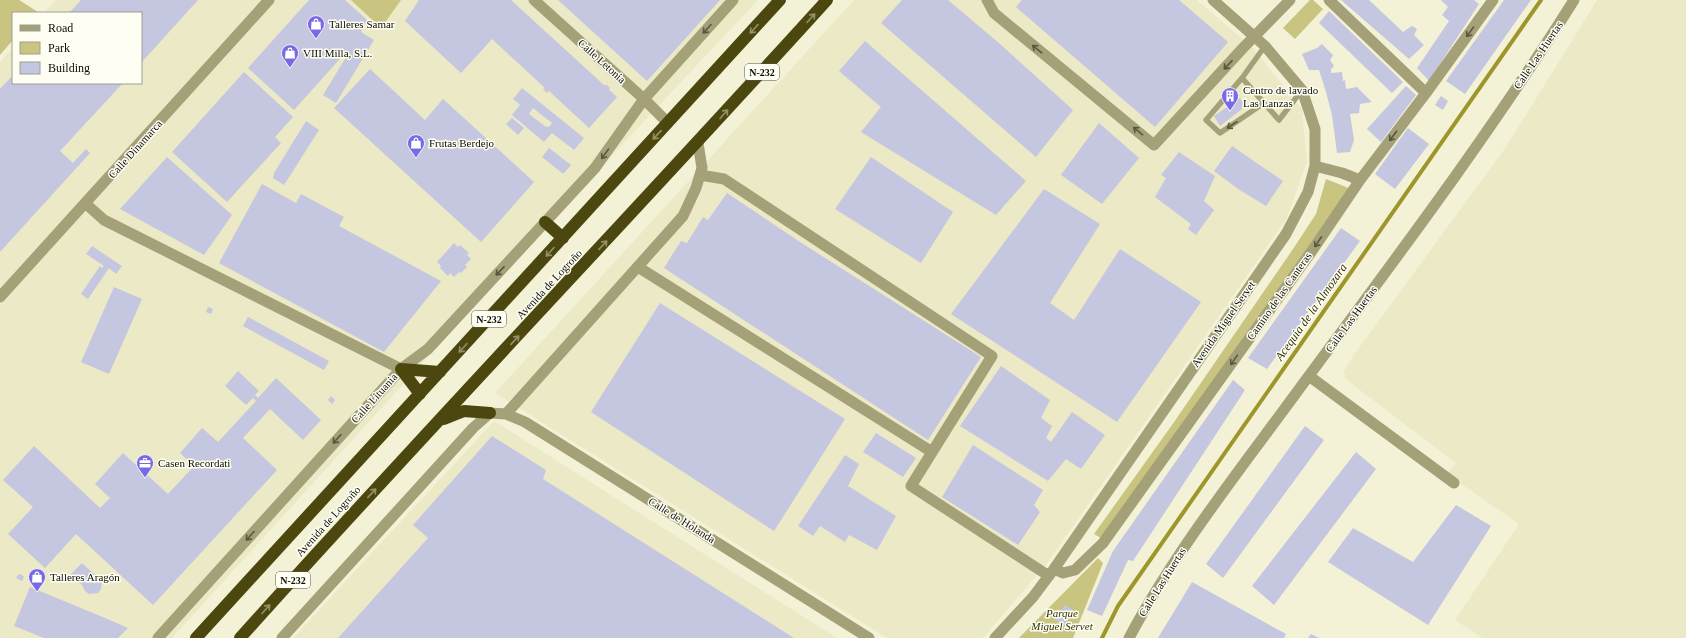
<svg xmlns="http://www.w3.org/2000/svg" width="1686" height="638" viewBox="0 0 1686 638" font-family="'Times New Roman',serif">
<rect width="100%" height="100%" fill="#f3f2d7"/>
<path fill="#ebe9c6" d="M56,0H758L590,179L172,638H0V62L13,48V83H141V13H44Z
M854,0H1197L1253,48L1302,109L1307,161L1287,218L1048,562L983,638H887L495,393Z
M1597,0H1686V638H1483L1455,620L1519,524L1447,474L1456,463L1348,381L1345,378L1344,371L1356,352L1506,147Z
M494,421L837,638H293Z"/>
<path fill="#c9c47f" d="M0,0H19L38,12L13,13V40L0,55Z
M351,0H401L381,28Z
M1310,0H1313L1323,9L1295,39L1283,28Z
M1326,179L1351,189L1103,539L1094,534L1172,425L1291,252L1316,214Z
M1098,558L1103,563L1073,638H1019Z"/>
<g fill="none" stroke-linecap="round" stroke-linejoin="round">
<path stroke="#9f962b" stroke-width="4" d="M1102,638L1118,606L1541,0"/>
</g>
<path fill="#c5c6df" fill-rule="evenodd" d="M81,0H198L141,63V13H69Z
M309,0H345L367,20L361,32L374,40L336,103L323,95L348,54L346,52L294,110L248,68Z
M419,0H511L605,86L606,84L610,88L609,90L617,97L589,128L549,91L547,93L543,89L545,88L492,39L461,73L405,21Z
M558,0H720L647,81Z
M902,0H948L1000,44L1073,110L1036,157L881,23Z
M1022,0H1179L1228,42L1155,127L1016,7Z
M1341,0H1369L1403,32L1412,26L1417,29L1414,35L1424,45L1409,59Z
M1441,0H1474L1479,4L1429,81L1417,68L1449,21L1442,15L1448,7Z
M1504,0H1531L1465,94L1446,81Z
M1329,11L1403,82L1392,93L1319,23Z
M865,41L1026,181L996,215L861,132L881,107L839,71Z
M1322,44L1333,55L1330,60L1334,66L1331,69V73L1342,72L1343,81L1345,80L1346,89L1357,87L1372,102L1360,104L1359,113L1350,114L1354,140L1350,152L1337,153L1332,115L1326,92L1319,70H1309L1302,54L1317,48Z
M370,69L425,120L443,99L534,182L481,242L334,108Z
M244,72L293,117L275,137L281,143L227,202L172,152Z
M13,75V83H123L60,151L73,163L86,149L90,153L0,252V89Z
M1406,86L1416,95L1381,142L1367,129Z
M522,88L584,138L574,150L552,133L544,142L512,115L520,105L513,99ZM533,108L552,123L549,127L547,126L546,127L529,114Z
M1441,96L1448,101L1443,110L1435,105Z
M1240,98L1246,106L1220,126L1214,116Z
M512,118L524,128L518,135L506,124Z
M306,121L319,130L284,185L273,178L274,173Z
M1099,123L1139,158L1102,204L1061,175Z
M1408,128L1429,144L1395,189L1375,174Z
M1232,146L1283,181L1266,206L1238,189L1214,171Z
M549,148L571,165L564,173H562L542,157Z
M1179,152L1215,176L1204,201L1214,210L1196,235L1188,229L1191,224L1155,197L1166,178L1161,175Z
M167,157L232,215L204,255L120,209Z
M871,157L953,212L921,263L835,209Z
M262,184L296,203L301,194L344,217L339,226L441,281L384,352L219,263Z
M1044,189L1100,224L1050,303L1074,320L1120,249L1201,302L1117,422L951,314Z
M727,193L800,242L981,357L928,440L664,268L681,241L687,243L703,217L708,220Z
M1341,228L1360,241L1267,369L1248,358Z
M454,243L458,247L460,245L469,253L467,255L471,259L465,265L467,267L461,273L459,272L454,277L450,273L448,276L440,268L441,266L437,262Z
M92,246L122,266L116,274L109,268L88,299L81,294L100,266L102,268L104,266L86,254Z
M114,287L142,299L109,374L81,362Z
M660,303L845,419L774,531L591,412Z
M208,307L213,309L211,314L206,312Z
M248,317L329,361L324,370L243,326Z
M1001,366L1050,400L1041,418L1052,426L1046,438L1051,442L1072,412L1105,435L1081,469L1066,459L1048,481L960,426Z
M238,371L259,391L255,395L258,398L276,378L321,420L303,440L270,409L243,438L277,470L153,605L76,534L45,568L8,534L33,507L3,480L34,446L100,508L110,498L95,484L123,453L168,494L194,466L180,453L202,428L218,442L256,401L253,398L246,405L225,386Z
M1233,380L1245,390L1133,561L1128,560L1102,616L1087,610L1113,551Z
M331,396L335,400L332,404L328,400Z
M1305,426L1324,440L1223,578L1206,564Z
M876,433L916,458L903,477L863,452Z
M492,436L546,470L543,479L794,638H338L428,538L413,525Z
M973,445L1043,490L1034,505L1040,512L1018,545L942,497Z
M1356,452L1376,469L1274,605L1252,586Z
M845,455L859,464L848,486L896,516L877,550L849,535L845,542L820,526L813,536L798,526Z
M1456,505L1491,526L1428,625L1328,562L1353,528L1413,562Z
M82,563L93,573L99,576L102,580L101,589L98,593L89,594L85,591L82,585L70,575Z
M19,574L24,576L22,581L16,578Z
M1192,582L1286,634L1284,638H1158Z
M30,587L105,618L128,628L118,638H44L14,626Z
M1065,605L1073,610L1065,625L1055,620Z
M1311,634L1319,638H1308Z"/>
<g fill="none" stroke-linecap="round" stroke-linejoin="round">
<path stroke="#a4a179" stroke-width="5.5" d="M1265,46L1242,78L1279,120L1302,90
M1242,78L1206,120L1220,133L1264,103"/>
<path stroke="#a4a179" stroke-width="11" d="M534,0L644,99L668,123
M987,0L994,13L1154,145L1243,48L1290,0
M1329,0L1426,93
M1315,166L1342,173L1360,180
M700,175L724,179L992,356L911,486L1049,576
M85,203L104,220L401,369
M638,267L932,452
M0,297L269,0
M1309,376L1454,483
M506,414L683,216L696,188L702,168L698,143
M1054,569L1063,573L1075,570L1103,543L1314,248L1360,180L1426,93L1493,0
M158,638L401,369L428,349L595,168L644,99L733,0
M282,638L473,428L490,413L506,414L525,422L869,638
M995,638L1033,597L1054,569L1286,234L1308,192L1315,166V129L1302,90L1265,46L1213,0
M1129,638C1175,552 1236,475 1294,396C1390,266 1488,137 1574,0"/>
<path stroke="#4c470e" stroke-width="12" d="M545,222L563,238
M401,369L440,372
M401,369L420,394
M444,419L464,411L490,413
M196,638L780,0
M240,638C433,423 633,214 827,0"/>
</g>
<defs><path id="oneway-shaft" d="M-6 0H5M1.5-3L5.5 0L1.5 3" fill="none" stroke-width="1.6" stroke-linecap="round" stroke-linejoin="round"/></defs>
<g stroke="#93906a">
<use href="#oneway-shaft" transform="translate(811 18) rotate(-48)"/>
<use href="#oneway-shaft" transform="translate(754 29) rotate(132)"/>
<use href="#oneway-shaft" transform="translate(724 114) rotate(-48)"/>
<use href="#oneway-shaft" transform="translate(657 135) rotate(133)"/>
<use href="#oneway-shaft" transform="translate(603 245) rotate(-47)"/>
<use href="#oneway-shaft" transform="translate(550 252) rotate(132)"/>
<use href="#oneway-shaft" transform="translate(515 340) rotate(-47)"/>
<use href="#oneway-shaft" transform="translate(463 348) rotate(132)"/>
<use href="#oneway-shaft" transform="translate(372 493) rotate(-47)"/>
<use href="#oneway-shaft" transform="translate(266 609) rotate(-48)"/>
</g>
<g stroke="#59573f">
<use href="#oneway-shaft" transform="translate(707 29) rotate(132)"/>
<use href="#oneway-shaft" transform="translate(1470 32) rotate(126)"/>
<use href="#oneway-shaft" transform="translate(1037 49) rotate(-141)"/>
<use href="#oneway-shaft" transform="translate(1228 65) rotate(133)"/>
<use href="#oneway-shaft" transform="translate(1232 125) rotate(147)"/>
<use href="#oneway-shaft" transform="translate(1138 131) rotate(-141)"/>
<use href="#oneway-shaft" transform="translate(1393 136) rotate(127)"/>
<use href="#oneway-shaft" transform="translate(605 154) rotate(126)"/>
<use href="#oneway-shaft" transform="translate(1318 242) rotate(124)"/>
<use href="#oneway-shaft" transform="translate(500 271) rotate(133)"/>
<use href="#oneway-shaft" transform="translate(1234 360) rotate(125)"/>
<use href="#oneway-shaft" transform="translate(337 439) rotate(132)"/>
<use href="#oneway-shaft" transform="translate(250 536) rotate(132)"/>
</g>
<defs>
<g id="shop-pin" transform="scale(0.9)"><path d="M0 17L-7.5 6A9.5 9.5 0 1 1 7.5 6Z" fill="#786ae5" stroke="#fefef3"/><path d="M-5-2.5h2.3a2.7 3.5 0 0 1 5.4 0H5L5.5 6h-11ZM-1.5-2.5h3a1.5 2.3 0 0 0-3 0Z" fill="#fff"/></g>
<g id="building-pin" transform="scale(0.9)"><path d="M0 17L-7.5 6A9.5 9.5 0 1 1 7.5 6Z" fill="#786ae5" stroke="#fefef3"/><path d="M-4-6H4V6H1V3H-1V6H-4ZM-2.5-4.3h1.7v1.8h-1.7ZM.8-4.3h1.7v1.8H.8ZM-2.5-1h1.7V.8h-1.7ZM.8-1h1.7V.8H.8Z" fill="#fff"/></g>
<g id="office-pin" transform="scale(0.9)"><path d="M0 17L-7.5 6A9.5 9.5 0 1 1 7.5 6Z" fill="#786ae5" stroke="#fefef3"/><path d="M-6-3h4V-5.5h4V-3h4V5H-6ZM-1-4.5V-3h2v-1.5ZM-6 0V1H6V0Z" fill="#fff"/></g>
</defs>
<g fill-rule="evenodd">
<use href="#shop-pin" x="316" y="24"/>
<use href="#shop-pin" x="290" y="53"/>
<use href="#building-pin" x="1230" y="96"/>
<use href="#shop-pin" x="416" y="143"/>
<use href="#office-pin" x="145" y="463"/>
<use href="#shop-pin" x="37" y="577"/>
</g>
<g text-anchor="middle" stroke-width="3" stroke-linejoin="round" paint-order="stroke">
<g fill="#fefef3" stroke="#56554c" stroke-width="1">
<rect x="745" y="64" width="34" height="16" rx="3"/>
<rect x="472" y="311" width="34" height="16" rx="3"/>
<rect x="276" y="572" width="34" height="16" rx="3"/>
</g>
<g font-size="10" font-weight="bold" fill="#0e0d05">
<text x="762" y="76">N-232</text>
<text x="489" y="323">N-232</text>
<text x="293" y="584">N-232</text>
</g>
<g font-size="11" fill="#0e0d05" stroke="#fefef3" text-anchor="start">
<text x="329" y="28">Talleres Samar</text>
<text x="303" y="57">VIII Milla, S.L.</text>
<text x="1243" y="94">Centro de lavado<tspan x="1243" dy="13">Las Lanzas</tspan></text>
<text x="429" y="147">Frutas Berdejo</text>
<text x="158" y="467">Casen Recordati</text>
<text x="50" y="581">Talleres Aragón</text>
</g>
<g font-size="11" fill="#0e0d05" stroke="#fefef3">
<text transform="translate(1538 55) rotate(-56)" y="4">Calle Las Huertas</text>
<text transform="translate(602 61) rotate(42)" y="4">Calle Letonia</text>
<text transform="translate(135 149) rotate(-48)" y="4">Calle Dinamarca</text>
<text transform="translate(549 284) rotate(-47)" y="4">Avenida de Logroño</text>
<text transform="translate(1279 296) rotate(-55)" y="4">Camino de las Canteras</text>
<text transform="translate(1351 319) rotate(-54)" y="4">Calle Las Huertas</text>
<text transform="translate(1223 324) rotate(-55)" y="4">Avenida Miguel Servet</text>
<text transform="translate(374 398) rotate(-48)" y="4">Calle Lituania</text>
<text transform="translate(682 520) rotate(32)" y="4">Calle de Holanda</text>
<text transform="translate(328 521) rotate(-48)" y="4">Avenida de Logroño</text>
<text transform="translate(1162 582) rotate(-58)" y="4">Calle Las Huertas</text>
</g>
<g font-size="11" font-style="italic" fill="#332f02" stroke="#fefef3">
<text x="1062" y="617">Parque<tspan x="1062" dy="13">Miguel Servet</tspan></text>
</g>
<g font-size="12" font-style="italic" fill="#343002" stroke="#fefef3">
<text transform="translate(1311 312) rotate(-55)" y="4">Acequia de la Almozara</text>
</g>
</g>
<rect x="12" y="12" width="130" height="72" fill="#fefef3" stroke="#9e9e94"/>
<rect x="20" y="25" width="20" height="6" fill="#a4a179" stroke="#9e9e94"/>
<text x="48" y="32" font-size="12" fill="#0e0d05">Road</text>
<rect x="20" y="42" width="20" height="12" fill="#c9c47f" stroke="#9e9e94"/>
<text x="48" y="52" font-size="12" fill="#0e0d05">Park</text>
<rect x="20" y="62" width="20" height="12" fill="#c5c6df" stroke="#9e9e94"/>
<text x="48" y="72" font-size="12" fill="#0e0d05">Building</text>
</svg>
